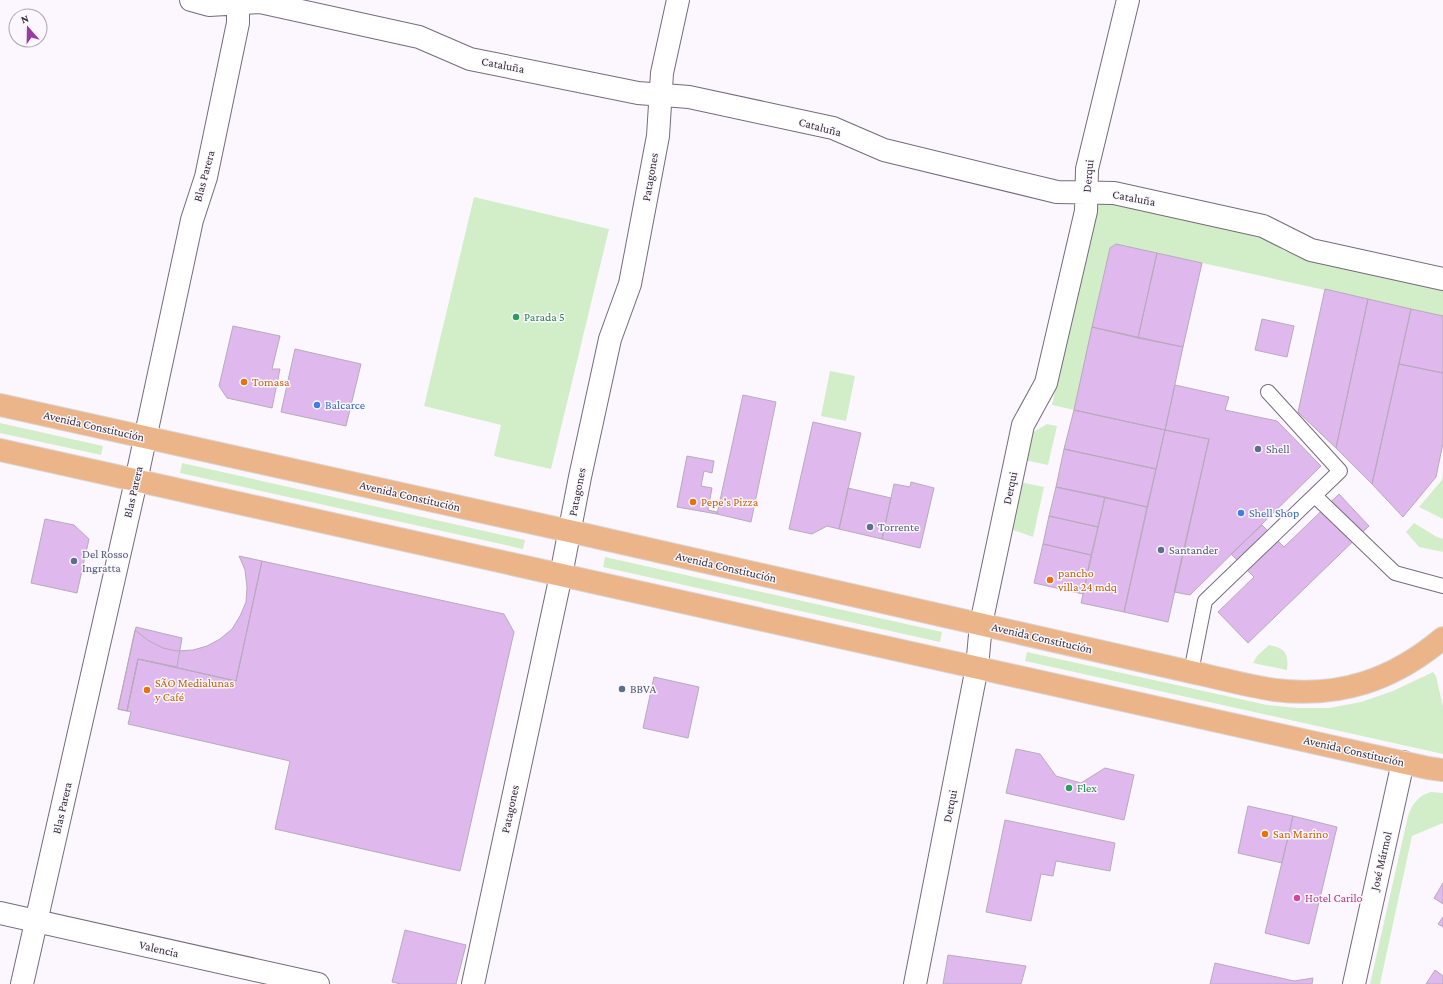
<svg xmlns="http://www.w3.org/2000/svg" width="1443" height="984" viewBox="0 0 1443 984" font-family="'Crimson Pro',serif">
<rect width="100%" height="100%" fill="#fcf7fe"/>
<path fill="#d2eec8" d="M474,197L609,229L551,469L494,456L501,425L424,406Z
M1104,202L1260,231L1284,251L1443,287V316L1116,244L1110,248L1074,410L1052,405L1094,211L1097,206Z
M830,371L855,376L846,421L821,416Z
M0,423L103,446L101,455L0,433Z
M1047,424L1057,426L1048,465L1024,460L1032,433Z
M182,463L525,540L523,549L180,473Z
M1443,473V519L1419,507L1442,480Z
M1020,482L1044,487L1033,537L1010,529Z
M1414,523L1437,537L1443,539V552L1419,547L1406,532Z
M605,557L942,632L940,642L603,567Z
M1269,645C1285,648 1289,653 1287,670L1253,663L1257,656Z
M1027,652L1267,705L1298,708H1329L1361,702L1393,691L1433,672L1436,676L1443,707V754L1025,661Z
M1431,792L1443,793V823L1412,836L1380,984H1370L1408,816C1412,804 1419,795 1431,792Z"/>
<path fill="#dfb8ed" stroke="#b7aabc" d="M1116,244L1157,253L1138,338L1092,327L1110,248Z
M1157,253L1202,263L1183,347L1138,338Z
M1325,289L1368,299L1336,448L1298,412Z
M1368,299L1411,309L1372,484L1336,448Z
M1411,309L1443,316V373L1399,364Z
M1262,319L1294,326L1287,357L1255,350Z
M233,326L280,336L272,369H280L272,408L227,398L219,386Z
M1092,327L1183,347L1165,430L1074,410Z
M295,349L361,364L346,426L281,412Z
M1399,364L1443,373V443L1436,477L1403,517L1372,484Z
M1175,385L1229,397L1225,410L1277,421L1321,466L1190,595L1174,592L1209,439L1165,430Z
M743,395L776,402L751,522L717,514Z
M1074,410L1165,430L1156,469L1064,449Z
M813,422L861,433L839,529L827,526L812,534L789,529Z
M1165,430L1209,439L1168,622L1124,612Z
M1064,449L1156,469L1147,507L1056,487Z
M687,456L714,461L712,473L704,471L701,486L712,488L708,510L717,512V514L677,507Z
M911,482L934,488L920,548L882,539L894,484L910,487Z
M1056,487L1105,497L1098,527L1049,516Z
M848,488L891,498L882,539L839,529Z
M1339,494L1369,526L1248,643L1218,612L1254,577L1231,554L1262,525L1284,547Z
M1105,497L1147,507L1124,612L1081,603Z
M1049,516L1098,527L1091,555L1043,544Z
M45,519L74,525L89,539L77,593L31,583Z
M1043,544L1091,555L1083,594L1034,583Z
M239,556L262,561L236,681L138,659L127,711L118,709L135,630L149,641L163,648L177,651L193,650L207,646L220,639L232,629L240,616L246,602L247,587L245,570Z
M262,561L504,614L514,632L460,871L275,829L290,761L128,724L131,712L127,711L138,659L236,681Z
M136,627L182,638L177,667L138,659L127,711L118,709Z
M654,677L699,687L688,738L643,728Z
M1016,749L1040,754L1056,776L1081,783L1105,768L1134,775L1124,820L1006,793Z
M1248,806L1293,816L1282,863L1238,853Z
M1293,816L1337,827L1309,944L1265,933Z
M1005,820L1115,843L1110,871L1056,861L1053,876L1041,874L1031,921L986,912Z
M1443,883V904L1434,898Z
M1443,917V927L1438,924Z
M405,930L466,945L456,984H401L392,982Z
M948,955L1026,966L1021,984H943Z
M1215,963L1294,981L1313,978L1312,984H1210Z
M1435,970L1443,976V984H1426Z"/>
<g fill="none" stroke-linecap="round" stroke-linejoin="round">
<g stroke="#766a7b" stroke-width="16">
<path id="service" d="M1315,496L1395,573L1443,586
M1191,672L1205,601L1340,471L1268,392"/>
</g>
<g stroke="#766a7b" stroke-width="24">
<path id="minor" d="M191,0L209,5L260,2L419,37L470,59L638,93L689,97L833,128L884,150L1057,192L1114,193L1263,226L1311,250L1443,279
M0,913L318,984
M22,984L136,481L192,220L206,177L238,23V0
M473,984L561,575L580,477L610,339L630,284L658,136L662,73L678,0
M915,984L977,667L981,624L1023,425L1046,383L1086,211L1087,169L1128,0
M1354,984L1403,762"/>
</g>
<g stroke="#d7d6d7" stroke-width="24">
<path id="primary" d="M0,405L569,531L1191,672C1219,678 1247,686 1275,690C1340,698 1393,680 1443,638
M0,450L1428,768L1443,770"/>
</g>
<use href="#service" stroke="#fff" stroke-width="14"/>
<use href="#minor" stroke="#fff" stroke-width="22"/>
<use href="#primary" stroke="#ebb589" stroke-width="22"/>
</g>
<g fill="#2e9e5b" stroke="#fcf7fe" stroke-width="1.5">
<circle cx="516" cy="317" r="4"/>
<circle cx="1069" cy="788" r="4"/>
</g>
<g fill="#e8710a" stroke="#fcf7fe" stroke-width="1.5">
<circle cx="244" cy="382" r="4"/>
<circle cx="693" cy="502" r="4"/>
<circle cx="1050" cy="580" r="4"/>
<circle cx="147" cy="690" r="4"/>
<circle cx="1265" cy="834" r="4"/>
</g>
<g fill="#3f7fe0" stroke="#fcf7fe" stroke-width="1.5">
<circle cx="317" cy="405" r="4"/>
<circle cx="1241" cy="513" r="4"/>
</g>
<g fill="#5c6f8a" stroke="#fcf7fe" stroke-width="1.5">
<circle cx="1258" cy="449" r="4"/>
<circle cx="870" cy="527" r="4"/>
<circle cx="1161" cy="550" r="4"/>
<circle cx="74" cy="561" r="4"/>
<circle cx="622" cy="689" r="4"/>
</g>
<circle fill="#d1479c" stroke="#fcf7fe" stroke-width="1.5" cx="1297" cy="898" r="4"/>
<g text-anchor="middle" stroke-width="3" stroke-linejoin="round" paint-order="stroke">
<g font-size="12" fill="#353037" stroke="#fcf7fe">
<text transform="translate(503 65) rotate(11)" y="4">Cataluña</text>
<text transform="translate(820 127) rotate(15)" y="4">Cataluña</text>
<text transform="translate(204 176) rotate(-75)" y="4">Blas Parera</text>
<text transform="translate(1088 176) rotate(-85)" y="4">Derqui</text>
<text transform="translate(650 177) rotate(-80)" y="4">Patagones</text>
<text transform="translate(1134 198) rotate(11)" y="4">Cataluña</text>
<text transform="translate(94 426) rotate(13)" y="4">Avenida Constitución</text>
<text transform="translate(1010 488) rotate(-78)" y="4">Derqui</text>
<text transform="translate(133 492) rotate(-77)" y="4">Blas Parera</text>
<text transform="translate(577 492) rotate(-79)" y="4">Patagones</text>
<text transform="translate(410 496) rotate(13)" y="4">Avenida Constitución</text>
<text transform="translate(726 567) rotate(13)" y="4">Avenida Constitución</text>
<text transform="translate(1042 638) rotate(13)" y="4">Avenida Constitución</text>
<text transform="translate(1354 751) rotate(13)" y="4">Avenida Constitución</text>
<text transform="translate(950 806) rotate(-79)" y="4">Derqui</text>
<text transform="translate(62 808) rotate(-77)" y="4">Blas Parera</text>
<text transform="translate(510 809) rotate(-78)" y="4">Patagones</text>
<text transform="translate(1381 861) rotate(-77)" y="4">José Mármol</text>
<text transform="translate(159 949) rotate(13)" y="4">Valencia</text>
</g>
<g font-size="12" fill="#27864d" stroke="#fcf7fe" text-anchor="start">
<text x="524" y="321">Parada 5</text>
<text x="1077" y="792">Flex</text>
</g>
<g font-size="12" fill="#c56008" stroke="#fcf7fe" text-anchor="start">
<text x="252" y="386">Tomasa</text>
<text x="701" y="506">Pepe's Pizza</text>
<text x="1058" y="577">pancho<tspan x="1058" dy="14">villa 24 mdq</tspan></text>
<text x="155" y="687">SÃO Medialunas<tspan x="155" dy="14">y Café</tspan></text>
<text x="1273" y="838">San Marino</text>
</g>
<g font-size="12" fill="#366cbe" stroke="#fcf7fe" text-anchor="start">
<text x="325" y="409">Balcarce</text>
<text x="1249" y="517">Shell Shop</text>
</g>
<g font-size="12" fill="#4e5e75" stroke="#fcf7fe" text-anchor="start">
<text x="1266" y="453">Shell</text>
<text x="878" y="531">Torrente</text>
<text x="1169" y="554">Santander</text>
<text x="82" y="558">Del Rosso<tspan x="82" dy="14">Ingratta</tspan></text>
<text x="630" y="693">BBVA</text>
</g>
<g font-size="12" fill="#b23c85" stroke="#fcf7fe" text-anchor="start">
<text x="1305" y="902">Hotel Carilo</text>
</g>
</g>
<g transform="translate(28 28) rotate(340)"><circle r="19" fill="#fcf7fe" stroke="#aca7ae"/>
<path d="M0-3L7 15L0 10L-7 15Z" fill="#9939a2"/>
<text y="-6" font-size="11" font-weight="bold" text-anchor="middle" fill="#353037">N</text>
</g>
</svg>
